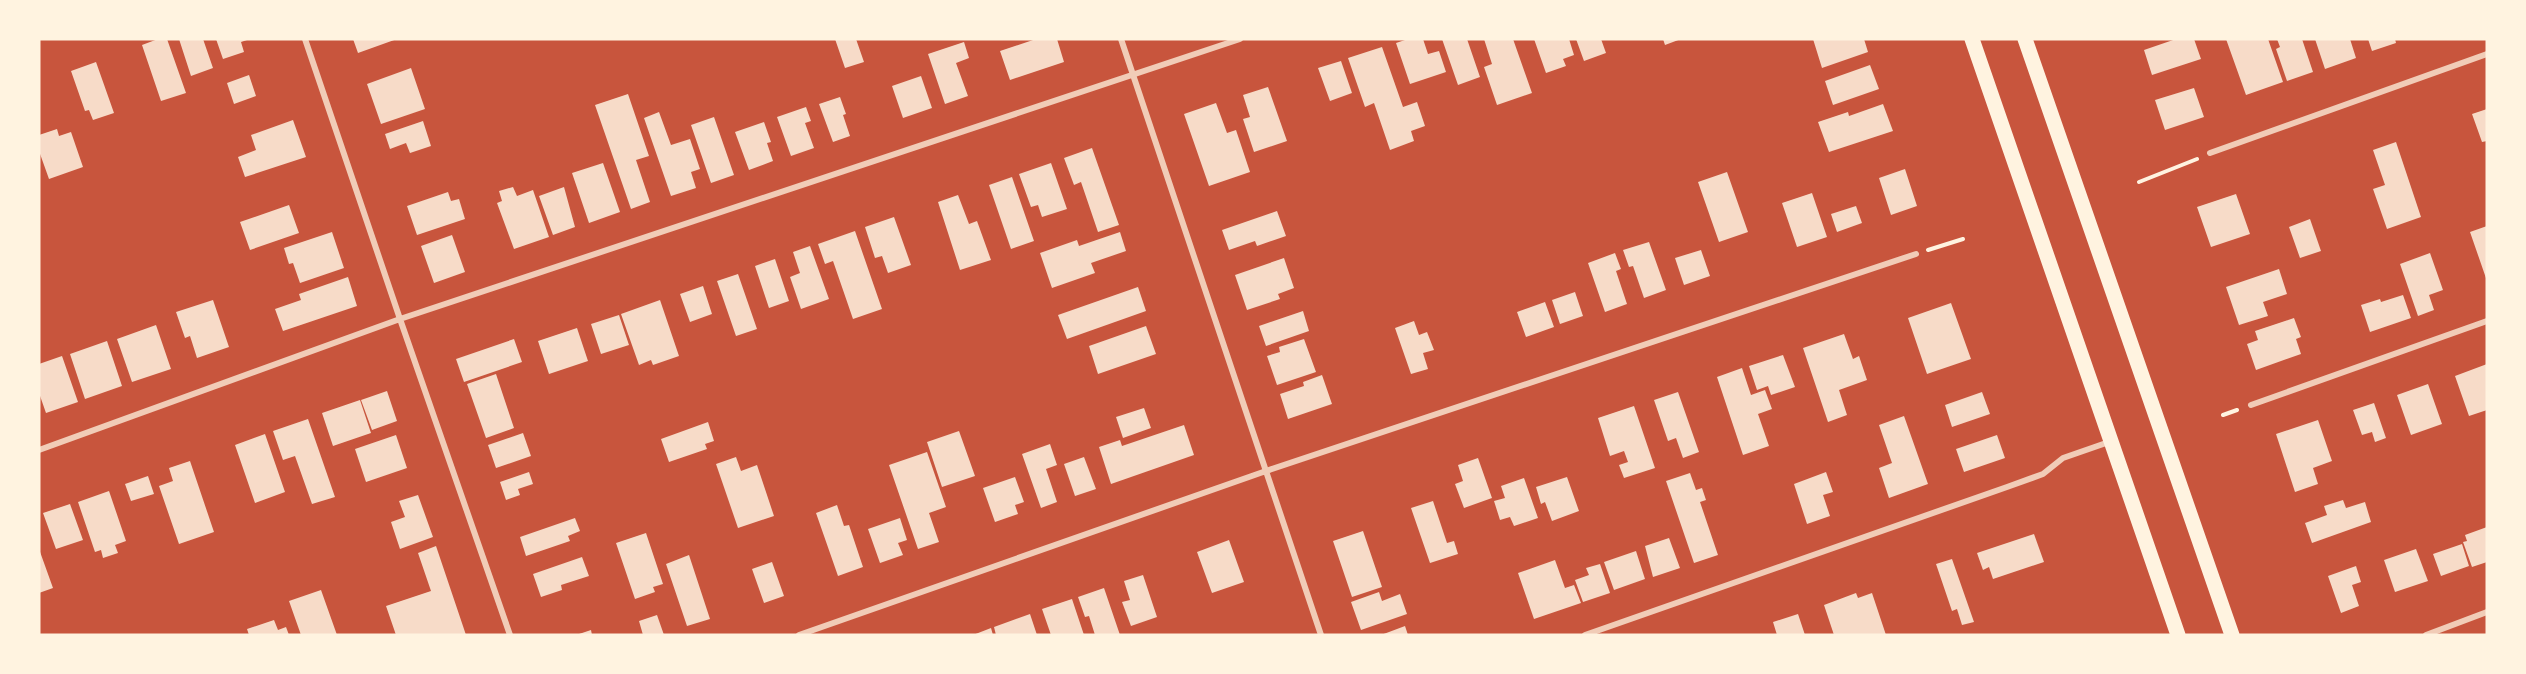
<svg xmlns="http://www.w3.org/2000/svg" width="2526" height="674" viewBox="0 0 2526 674" font-family="'Sofia Sans Condensed',sans-serif">
<rect width="100%" height="100%" fill="#c8553d"/>
<path fill="#f7dbc8" d="M158,39H167L186,93L161,101L142,45Z
M179,39H203L213,68L191,76Z
M216,39H250L241,42L244,52L223,59Z
M353,39H397L358,53Z
M835,39H856L864,62L845,68Z
M1036,39H1057L1064,62L1010,80L1000,51Z
M1408,39H1423L1428,54L1439,51L1446,72L1410,84L1396,43Z
M1442,39H1467L1480,77L1458,85Z
M1484,39H1513L1532,93L1497,105L1484,67L1492,64Z
M1534,39H1569L1574,55L1563,59L1566,66L1546,73Z
M1576,39H1601L1606,53L1584,61Z
M1663,39H1681L1665,45Z
M1813,39H1864L1868,52L1822,68Z
M2176,39H2194L2201,59L2152,75L2144,50Z
M2226,39H2268L2283,82L2246,95Z
M2277,39H2302L2313,72L2287,81L2276,49L2280,47Z
M2315,39H2350L2356,58L2325,69Z
M2368,39H2395L2396,43L2372,51Z
M964,42L969,58L956,63L968,96L945,104L928,54Z
M1382,47L1403,107L1417,102L1425,126L1411,131L1414,141L1390,150L1374,103L1365,107L1348,58Z
M1341,61L1352,93L1330,101L1318,68Z
M96,62L114,113L93,120L89,110L85,111L71,71Z
M1870,65L1879,89L1833,105L1825,81Z
M411,68L425,109L381,124L367,84Z
M249,75L256,96L234,104L227,83Z
M921,76L932,108L903,118L892,86Z
M1268,87L1287,141L1254,152L1243,119L1250,117L1243,95Z
M2194,88L2204,117L2165,130L2155,100Z
M628,94L649,156L636,160L650,202L631,209L595,105Z
M840,97L846,114L843,115L850,136L833,142L819,104Z
M1216,103L1227,133L1236,130L1250,172L1209,186L1184,114Z
M1883,104L1893,131L1829,152L1818,122L1848,112L1849,116Z
M806,107L811,121L805,123L814,148L791,156L777,117Z
M2487,109V141L2482,142L2472,114Z
M659,112L671,145L690,139L700,169L691,172L696,188L671,196L644,118Z
M714,117L734,175L711,183L691,125Z
M293,120L306,157L245,177L238,157L256,150L251,135Z
M423,121L431,146L410,153L406,143L390,149L385,134Z
M764,122L771,142L767,143L773,161L749,170L735,132Z
M57,129L59,136L71,132L83,167L49,179L39,151V135Z
M2396,142L2421,217L2387,229L2373,189L2385,185L2373,150Z
M1092,148L1119,225L1098,232L1081,182L1074,185L1064,158Z
M603,163L620,212L589,223L572,173Z
M1051,163L1067,209L1042,217L1038,205L1031,207L1019,174Z
M1905,169L1917,206L1891,215L1879,178Z
M1727,172L1748,232L1719,242L1698,182Z
M1012,177L1034,241L1011,249L989,185Z
M513,187L517,196L533,190L549,237L514,249L497,203L502,201L499,191Z
M564,187L575,227L553,235L539,196Z
M448,192L451,201L459,199L465,219L417,235L407,206Z
M1812,193L1827,237L1797,247L1782,203Z
M2236,194L2250,234L2211,247L2197,207Z
M958,195L969,224L977,221L991,260L960,270L938,202Z
M289,205L299,233L250,250L240,222Z
M1856,206L1862,223L1837,232L1831,214Z
M1277,211L1286,236L1257,246L1255,241L1229,250L1222,230Z
M894,217L911,265L888,273L882,256L875,258L865,227Z
M2310,219L2321,251L2300,258L2289,227Z
M2487,226V281L2470,232Z
M855,231L882,309L853,319L833,261L825,264L818,244Z
M332,232L344,268L300,283L293,263L289,264L284,248Z
M1120,232L1126,251L1091,263L1095,273L1052,288L1040,253L1077,240L1079,246Z
M452,235L465,272L434,283L421,246Z
M1649,242L1666,290L1644,298L1633,266L1629,267L1623,250Z
M810,246L829,299L801,309L790,277L800,273L793,252Z
M1701,250L1710,276L1684,285L1675,258Z
M1615,253L1621,269L1616,271L1627,304L1605,312L1588,263Z
M2430,253L2443,290L2429,295L2434,310L2418,316L2400,264Z
M1284,258L1294,288L1278,294L1280,299L1247,310L1235,275Z
M775,259L789,301L769,308L755,266Z
M2279,269L2287,294L2263,302L2268,316L2239,325L2226,287Z
M738,274L757,329L736,336L717,281Z
M348,277L357,306L283,331L275,309L301,300L299,294Z
M703,286L712,314L690,322L680,294Z
M1138,287L1146,311L1067,339L1058,315Z
M1575,292L1583,316L1560,324L1552,300Z
M2403,295L2411,318L2370,332L2361,305L2380,299L2381,302Z
M213,300L229,347L197,358L190,336L185,338L176,312Z
M660,300L679,356L653,365L651,360L639,365L621,314Z
M1545,302L1554,327L1526,337L1517,312Z
M1951,303L1971,359L1927,374L1908,318Z
M1303,311L1309,331L1266,346L1259,326Z
M619,315L629,345L601,354L591,324Z
M2294,318L2301,337L2296,339L2301,354L2256,370L2247,344L2258,340L2255,331Z
M1414,321L1419,335L1427,332L1434,350L1423,353L1428,369L1411,374L1395,328Z
M156,325L171,369L132,382L117,339Z
M1146,326L1156,354L1098,374L1089,346Z
M577,328L588,361L549,374L538,341Z
M1844,334L1853,359L1859,356L1867,380L1839,390L1847,415L1828,422L1803,348Z
M514,339L522,362L464,382L456,359Z
M1304,339L1316,372L1277,385L1267,356L1280,352L1279,347Z
M107,341L122,386L85,399L70,354Z
M1783,355L1795,387L1771,395L1768,386L1757,390L1749,366Z
M62,356L78,402L46,413L39,393V364Z
M2487,364V410L2469,416L2455,376Z
M1742,368L1751,395L1765,390L1772,409L1758,414L1769,446L1743,455L1717,377Z
M496,374L514,428L486,438L467,384Z
M1322,375L1332,404L1288,419L1280,394L1304,386L1303,382Z
M2428,384L2442,424L2411,435L2397,395Z
M387,391L397,421L372,430L361,400Z
M1678,392L1699,452L1683,458L1676,438L1668,441L1654,400Z
M1982,392L1990,414L1952,427L1945,405Z
M360,400L371,433L333,446L322,413Z
M2374,403L2386,438L2375,442L2372,432L2362,435L2353,410Z
M1634,406L1655,468L1624,478L1619,465L1628,462L1624,451L1610,456L1598,418Z
M1144,408L1151,428L1123,438L1116,417Z
M1904,416L1928,484L1889,498L1879,468L1892,463L1879,425Z
M308,419L335,497L312,504L295,456L283,460L273,431Z
M2318,420L2332,461L2313,468L2318,484L2295,492L2276,434Z
M708,422L714,441L705,444L707,449L669,462L661,439Z
M1184,425L1194,455L1111,484L1099,447L1120,440L1122,446Z
M959,431L975,476L942,487L927,442Z
M523,433L531,456L496,468L488,445Z
M265,434L285,492L255,503L235,445Z
M396,435L407,468L366,482L355,449Z
M1997,435L2005,458L1964,472L1956,449Z
M1050,444L1057,465L1046,469L1057,502L1041,508L1022,454Z
M927,452L946,507L929,513L939,542L918,549L889,465Z
M736,457L741,471L757,465L774,516L738,528L716,464Z
M1084,457L1096,489L1075,496L1064,464Z
M1478,458L1492,498L1464,508L1455,484L1463,481L1458,465Z
M190,461L214,532L179,544L159,486L173,481L169,468Z
M529,472L533,484L518,489L520,495L506,500L500,482Z
M1826,472L1833,492L1823,495L1830,516L1807,524L1794,484Z
M1690,473L1696,490L1702,488L1706,500L1700,502L1718,555L1694,563L1666,481Z
M148,476L154,494L131,501L125,484Z
M1015,477L1024,502L1015,505L1018,514L995,522L983,488Z
M1567,477L1579,511L1552,521L1545,502L1541,504L1536,487Z
M1524,478L1538,518L1514,526L1510,517L1500,520L1494,501L1505,498L1501,486Z
M109,491L126,541L115,545L118,553L103,558L101,550L95,552L78,502Z
M418,495L433,537L400,549L391,522L405,517L399,501Z
M2343,500L2346,508L2365,502L2371,522L2312,543L2305,523L2327,515L2324,506Z
M1433,501L1447,543L1454,541L1458,554L1430,563L1411,508Z
M70,504L83,540L56,549L43,513Z
M837,505L844,526L849,525L863,567L838,576L816,513Z
M575,518L580,531L568,536L570,541L526,556L520,537Z
M900,518L907,540L898,543L903,555L880,563L868,529Z
M2487,527V562L2472,567L2463,542L2467,541L2465,535Z
M1363,531L1382,587L1352,597L1333,541Z
M646,533L663,584L653,587L655,592L635,599L616,543Z
M2034,534L2044,562L1993,579L1989,567L1983,570L1977,553Z
M1669,538L1680,568L1653,577L1645,546Z
M1229,540L1244,582L1212,593L1197,552Z
M2462,544L2469,566L2441,576L2433,554Z
M436,546L466,635H396L386,606L431,591L418,553Z
M39,549L53,588L39,593Z
M2416,549L2428,581L2395,592L2384,560Z
M1636,551L1645,579L1614,590L1604,562Z
M689,555L710,619L687,626L666,564Z
M582,557L589,576L561,585L562,590L541,597L533,574Z
M1952,559L1974,622L1962,625L1957,609L1952,611L1936,564Z
M1555,560L1565,588L1574,585L1581,603L1534,619L1518,573Z
M772,562L784,596L764,603L752,569Z
M1600,564L1610,593L1583,602L1575,580L1589,575L1586,568Z
M2356,566L2361,582L2352,585L2359,606L2341,613L2328,576Z
M1143,575L1157,617L1131,626L1122,602L1130,600L1124,581Z
M1104,588L1120,635H1095L1089,616L1085,617L1078,597Z
M321,590L337,635H301L289,601Z
M1379,592L1382,601L1400,594L1407,614L1361,630L1351,602Z
M1856,593L1858,598L1872,593L1886,635H1834L1824,605Z
M1072,599L1084,635H1051L1042,609Z
M1030,614L1037,635H996L994,627Z
M1798,614L1805,635H1777L1773,622Z
M657,615L664,635H643L639,621Z
M274,620L278,630L286,627L289,635H249L247,629Z
M1405,626L1408,635H1381Z
M991,628L993,635H973Z
M591,630L592,635H576Z"/>
<g fill="none" stroke-linecap="round" stroke-linejoin="round">
<path stroke="#fff3e0" stroke-width="4" d="M2139,182L2197,159
M1928,250L1963,239
M2223,415L2237,410"/>
<path stroke="#f1ccb7" stroke-width="6" d="M305,39L400,319L510,635
M1121,39L1321,635
M2210,153L2487,54
M2251,405L2487,321
M39,450L400,319L1240,39
M799,635L1266,471L1916,254
M1585,635L2007,487L2043,474L2063,458L2109,442
M2426,635L2487,612"/>
<path stroke="#fff3e0" stroke-width="15" d="M1972,39L2178,635
M2025,39L2232,635"/>
</g>
<rect width="2526" height="674" fill="none" stroke="#fff3e0" stroke-width="81"/>
</svg>
